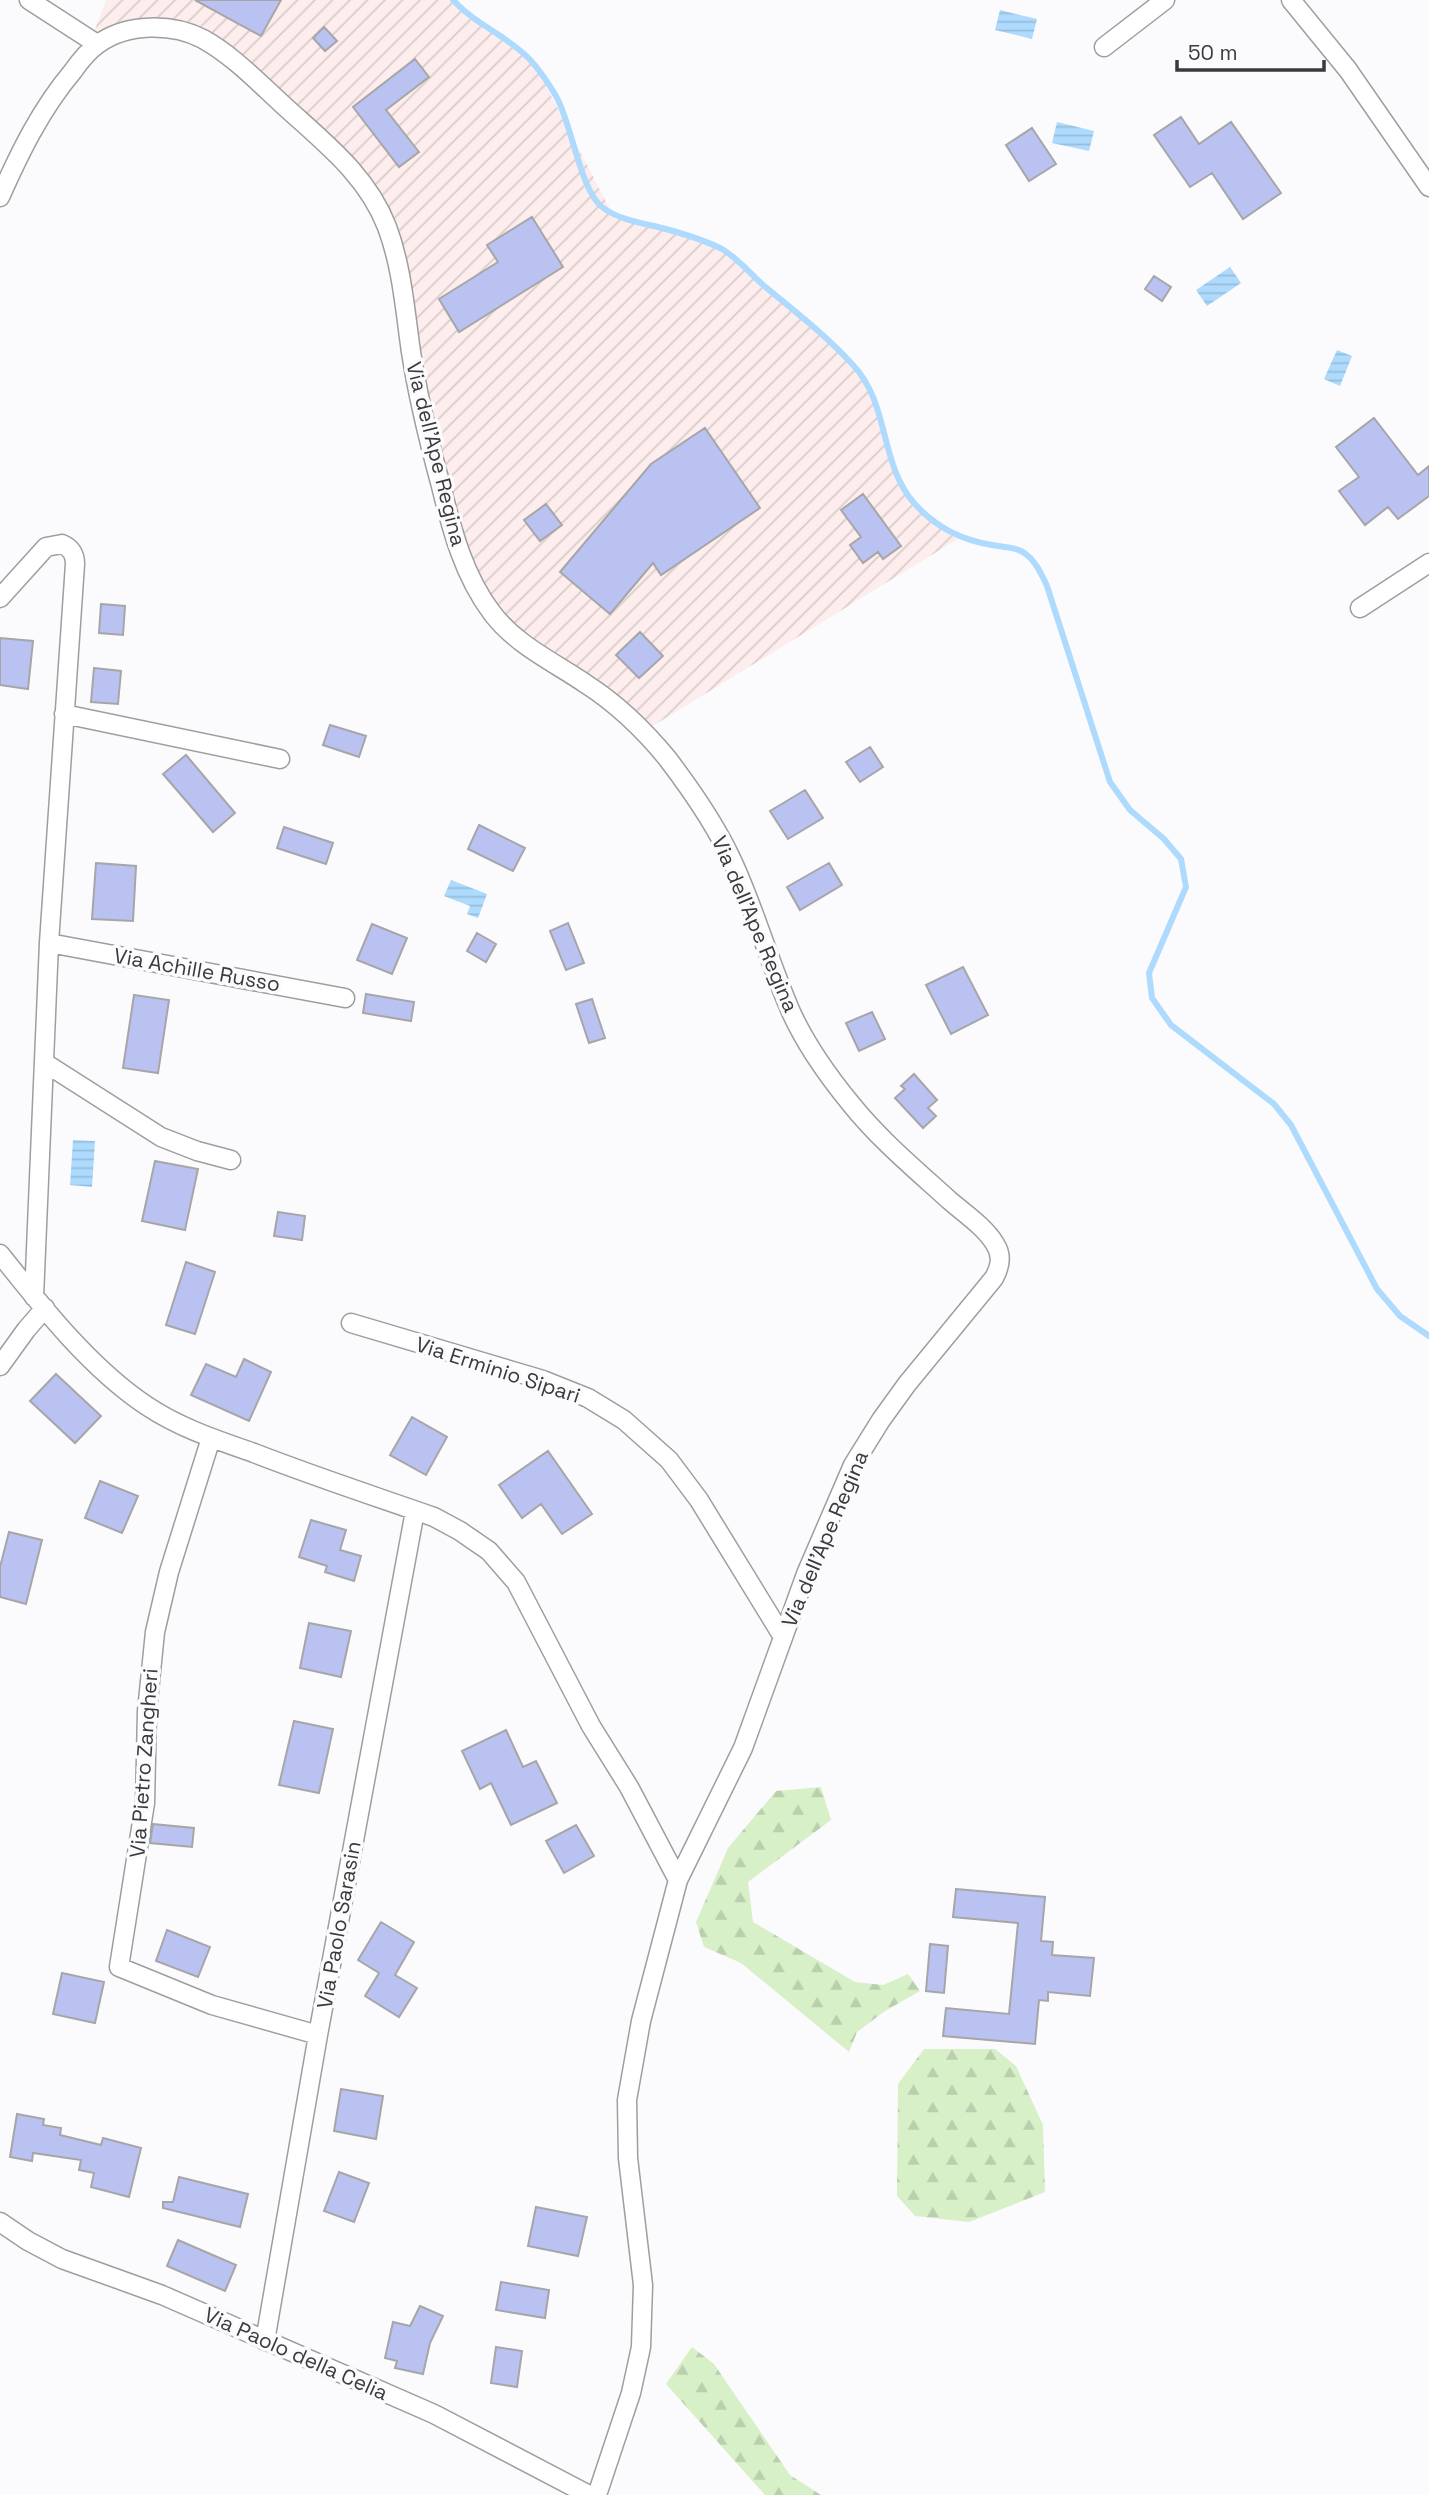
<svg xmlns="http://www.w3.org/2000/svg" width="1429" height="2495" viewBox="0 0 1429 2495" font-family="'Space Grotesk',sans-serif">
<defs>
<pattern id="industrial-furrows" width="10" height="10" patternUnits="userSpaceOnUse" patternTransform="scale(1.75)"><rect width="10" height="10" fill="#fdeded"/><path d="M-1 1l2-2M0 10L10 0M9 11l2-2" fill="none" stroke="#dacccc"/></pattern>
<pattern id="forest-firs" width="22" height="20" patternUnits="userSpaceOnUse" patternTransform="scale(1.75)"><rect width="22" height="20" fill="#d8f0c8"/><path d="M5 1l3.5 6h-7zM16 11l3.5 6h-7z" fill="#bacfad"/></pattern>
<pattern id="water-rules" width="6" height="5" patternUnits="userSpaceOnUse" patternTransform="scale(1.75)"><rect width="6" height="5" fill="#addafd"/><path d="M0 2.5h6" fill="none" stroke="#96bcda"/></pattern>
</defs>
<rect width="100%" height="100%" fill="#fbfbfd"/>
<path fill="url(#industrial-furrows)" d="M106,0H453L461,9L534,63L612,213L670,230L723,250L810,324L865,380L875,398L891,461L914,503L961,537L643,732L567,671L482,599L452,531L378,206L348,165L203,40L150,28L85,56Z"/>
<path fill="url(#forest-firs)" d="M821,1787L831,1820L748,1882L753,1922L855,1982L883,1985L908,1974L920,1991L885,2011L857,2032L849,2052L741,1963L704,1947L696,1922L728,1848L776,1791Z
M924,2049H995L1016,2066L1043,2125L1045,2192L969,2222L915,2216L897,2196L898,2084Z
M692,2347L714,2364L790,2475L821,2495H765L666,2384Z"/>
<path fill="url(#water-rules)" d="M1000,10L1037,19L1032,39L995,30Z
M1057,122L1094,131L1089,151L1052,143Z
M1230,267L1241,283L1207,306L1196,290Z
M1337,350L1352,356L1340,386L1324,379Z
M451,880L487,894L478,918L467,914L470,906L444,896Z
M73,1140L95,1141L92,1187L70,1185Z"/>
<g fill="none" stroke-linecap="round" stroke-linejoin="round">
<path stroke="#addafd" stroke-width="6" d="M453,0C474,23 501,33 524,54C537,65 547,81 556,96C572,124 580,190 602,207C619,220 642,223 662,228C681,233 704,240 722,249C736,257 750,273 762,284C793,310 826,335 853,365C890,404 879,463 914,503C934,526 961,540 992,545C1003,547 1018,547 1027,555C1036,562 1042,575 1047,586L1110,782L1130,810L1164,839L1181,859L1186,887L1149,973L1152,998L1171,1025L1274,1104L1291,1125L1377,1289L1400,1316L1429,1336"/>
</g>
<path fill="#bac2f2" stroke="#a6a6a8" stroke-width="2" d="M195,0H281L261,36Z
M324,27L337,41L325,51L313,38Z
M415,59L429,77L386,110L419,152L399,167L353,107Z
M1181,117L1199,144L1231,122L1281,193L1243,219L1212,173L1190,187L1154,135Z
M1032,128L1056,164L1029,181L1006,145Z
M532,217L563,267L459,332L439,299L498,262L487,245Z
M1154,276L1171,287L1162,301L1145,289Z
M1374,418L1418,475L1429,466V496L1398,519L1388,507L1365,525L1339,491L1359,477L1336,447Z
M705,428L760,508L661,575L653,563L610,614L560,572L651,464Z
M863,494L901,546L883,559L878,552L863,563L850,545L861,537L841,510Z
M546,504L562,525L540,541L524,520Z
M101,604L125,606L123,635L99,633Z
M640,632L663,656L639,678L616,655Z
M0,638L33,641L28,689L0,685Z
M94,668L121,671L118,704L91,702Z
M330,725L366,736L359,757L323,745Z
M870,747L883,767L860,782L846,762Z
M186,755L235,813L213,832L163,774Z
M805,790L823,818L788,839L770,811Z
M479,825L525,848L513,871L468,849Z
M284,827L333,843L326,864L277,848Z
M96,863L136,866L133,921L92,919Z
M829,863L842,885L800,910L787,887Z
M568,923L584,963L566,970L550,931Z
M372,924L407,938L392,974L357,960Z
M477,933L496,944L486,962L467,951Z
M963,967L988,1015L951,1034L926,985Z
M366,994L414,1002L411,1021L363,1013Z
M134,995L169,1000L158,1073L123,1068Z
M592,999L605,1038L589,1043L576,1004Z
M872,1012L885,1039L859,1051L846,1023Z
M914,1074L937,1100L928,1108L936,1116L923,1128L895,1098L905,1089L901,1086Z
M155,1161L198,1169L185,1230L142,1221Z
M278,1212L305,1216L302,1240L274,1236Z
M186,1262L215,1272L195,1334L166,1325Z
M244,1359L271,1372L249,1421L191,1395L206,1364L236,1377Z
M56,1374L101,1416L75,1443L30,1401Z
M412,1417L447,1437L426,1475L390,1455Z
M548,1451L592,1514L562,1534L541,1504L522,1518L499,1485Z
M100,1481L138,1496L122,1533L85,1518Z
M311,1520L346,1530L340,1550L361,1556L354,1581L325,1572L327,1566L299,1557Z
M9,1532L42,1540L26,1604L0,1597V1567Z
M309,1623L351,1631L341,1677L300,1668Z
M294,1721L333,1729L319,1793L279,1785Z
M506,1730L523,1767L536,1761L557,1803L511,1825L491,1783L480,1789L462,1751Z
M153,1824L194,1828L192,1847L150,1843Z
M576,1825L594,1856L564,1873L546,1841Z
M956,1889L1045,1897L1041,1941L1053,1942L1052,1955L1094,1958L1090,1996L1048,1992V2001L1039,2000L1035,2044L943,2036L946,2008L1009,2014L1018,1923L953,1917Z
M381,1922L414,1942L395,1975L417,1988L399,2017L365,1996L379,1973L358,1960Z
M167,1930L210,1947L198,1977L156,1961Z
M930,1944L948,1946L944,1993L926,1991Z
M62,1973L104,1982L95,2023L53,2014Z
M341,2089L383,2096L376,2139L334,2131Z
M17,2114L44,2119L43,2125L61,2128L60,2135L101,2145L103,2138L141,2148L129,2197L91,2187L94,2173L79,2170L81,2160L33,2153L32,2161L10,2157Z
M339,2172L369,2183L354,2222L324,2211Z
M179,2177L248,2194L240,2227L163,2208V2202H173Z
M536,2207L587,2217L578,2256L528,2246Z
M178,2240L236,2265L225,2291L167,2266Z
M501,2282L549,2290L545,2318L496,2310Z
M420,2306L443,2316L430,2343L423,2374L395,2368L397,2361L385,2358L393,2322L410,2326Z
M496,2347L522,2351L517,2387L491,2383Z"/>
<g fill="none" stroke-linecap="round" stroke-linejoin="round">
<g stroke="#9d9e9f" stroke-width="21">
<path id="street" d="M29,0L97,44
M1291,0L1348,70L1429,187
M1104,47L1165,0
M0,197C20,152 41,109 73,71C80,61 88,51 98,44C127,23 172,23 203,39C232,55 257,81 281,103C321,140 367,174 387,227C402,267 405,310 411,352C418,398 429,442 441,486C452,531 464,576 492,613C516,645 554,662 586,684C617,704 644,730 667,758C693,792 718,828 735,867C756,914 770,964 791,1012C806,1045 828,1076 851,1104C880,1140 915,1169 949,1200C964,1213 985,1227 995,1244C1003,1256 1000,1267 994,1278L907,1384L881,1420L853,1465L806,1574L743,1748L678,1880L641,2021L627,2100L628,2158L643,2285L641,2347L631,2393L597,2495
M0,598L46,547L62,544C71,548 75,554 75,564L49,943L34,1297
M1360,608L1429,563
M64,714L280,759
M49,943L345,998
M45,1063L161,1137L197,1151L231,1160
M0,1254C42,1307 91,1369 147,1406C180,1428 217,1440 254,1453C313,1476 374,1496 434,1517L460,1531L489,1551L516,1582L591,1726L629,1787L678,1880
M351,1323L543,1380L588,1398L624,1420L669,1460L699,1500L783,1637
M0,1366L26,1330L45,1308
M211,1438L169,1572L155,1632L147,1711L145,1803L119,1967L212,2005L318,2035
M0,2222L28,2241L62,2259L162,2295L434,2414L589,2495
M265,2341L318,2035L415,1511"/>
</g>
<use href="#street" stroke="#fff" stroke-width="18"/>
</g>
<g text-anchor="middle" stroke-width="7" stroke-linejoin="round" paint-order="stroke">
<g font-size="21" fill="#3a3a3b" stroke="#fbfbfd">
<text transform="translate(436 454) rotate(76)" y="7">Via dell'Ape Regina</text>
<text transform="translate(755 924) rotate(67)" y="7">Via dell'Ape Regina</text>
<text transform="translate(197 970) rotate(10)" y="7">Via Achille Russo</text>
<text transform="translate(498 1370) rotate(18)" y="7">Via Erminio Sipari</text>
<text transform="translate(825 1539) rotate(-67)" y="7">Via dell'Ape Regina</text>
<text transform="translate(144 1763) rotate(-86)" y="7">Via Pietro Zangheri</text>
<text transform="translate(339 1925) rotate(-80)" y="7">Via Paolo Sarasin</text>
<text transform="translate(296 2354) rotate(24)" y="7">Via Paolo della Celia</text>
</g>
</g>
<path d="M1177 60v10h147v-10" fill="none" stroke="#3a3a3b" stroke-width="3.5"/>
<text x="1188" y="60" font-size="21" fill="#3a3a3b" stroke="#fbfbfd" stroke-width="5" paint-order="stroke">50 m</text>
</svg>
